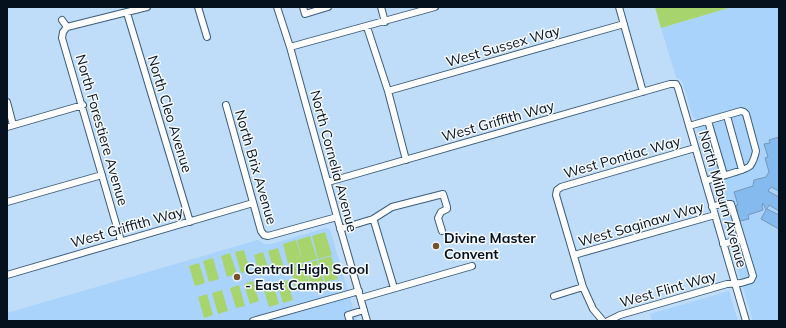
<svg xmlns="http://www.w3.org/2000/svg" width="786" height="328" viewBox="0 0 786 328" font-family="Mulish,sans-serif">
<rect width="100%" height="100%" fill="#bfdcf8"/>
<path fill="#a9d3fb" d="M732,7H779V321H753L712,184L713,182L709,173L697,131L698,129L695,118L693,117L683,84L681,80L676,77L661,28Z
M326,228L330,230L357,321H7V313L258,240L264,244H271Z
M729,291L738,321H652L650,314Z"/>
<path fill="#a8d46e" d="M655,7H732L661,28Z
M325,232L332,255L318,259L312,236Z
M310,236L317,259L303,263L297,240Z
M296,240L303,263L289,267L283,244Z
M278,248L284,268L274,271L268,251Z
M244,250L250,270L241,273L235,252Z
M263,252L270,273L260,276L254,255Z
M230,253L237,274L227,277L221,256Z
M331,256L338,279L325,282L318,260Z
M213,258L219,279L209,282L203,261Z
M317,260L324,283L311,287L304,264Z
M199,263L205,283L195,286L189,266Z
M303,264L310,287L296,291L290,268Z
M287,280L293,300L283,303L277,282Z
M253,281L259,301L250,304L244,284Z
M273,284L279,304L269,307L263,287Z
M239,285L245,306L236,308L230,288Z
M222,290L228,311L218,314L212,293Z
M207,294L213,315L204,318L198,297Z"/>
<path fill="#84baed" stroke="#7597b8" d="M779,137V191L771,187L768,191L779,197V211L769,205L767,209L779,215V229L761,219L766,210L763,203L762,206L763,210L748,215L749,219L740,221L737,212H738L736,205H738L734,192L753,186L754,180L766,177L769,172L765,158L768,157L764,144L770,143L769,140Z"/>
<g fill="none" stroke-linecap="round" stroke-linejoin="round">
<g stroke="#3c5c7a" stroke-width="8">
<path id="minor" d="M198,7L207,37
M277,7L290,47L337,217L367,321
M303,7L305,14L328,7
M381,7L385,22
M619,7L643,92
M127,13L190,222
M62,20L67,27L147,7
M67,27L63,32L62,38L121,241
M367,27L388,91L406,160
M290,47L435,7
M388,91L624,24
M7,102L13,125
M226,105L261,231L264,235L268,236L337,217
M727,116L742,170
M708,121L724,175
M689,126L741,111L744,112L746,114L756,151C755,156 753,162 750,166C745,171 713,178 705,181
M7,127L83,105
M328,182L670,84H676L678,88L746,321
M7,202L102,175
M373,219L374,221L394,288
M340,229L373,219L392,207L443,194L447,207V209L441,212L438,218L442,231
M723,244L741,239
M574,255L715,215
M7,275L253,203
M554,296L583,287
M361,298L472,266
M253,321L359,291
M350,321L348,315L364,310
M603,321L593,309L583,287L556,195L557,190L561,187L695,148
M608,321L620,315L727,284L741,283L751,280L753,276L731,204H720L712,207"/>
</g>
<use href="#minor" stroke="#fff" stroke-width="6"/>
</g>
<g fill="#75522b" stroke="#f6fafd" stroke-width="1.5">
<circle cx="436" cy="246" r="4"/>
<circle cx="237" cy="277" r="4"/>
</g>
<g text-anchor="middle" stroke-width="3" stroke-linejoin="round" paint-order="stroke">
<g font-size="14" fill="#05111d" stroke="#f6fafd">
<text transform="translate(503 46) rotate(-16)" y="5">West Sussex Way</text>
<text transform="translate(170 114) rotate(73)" y="5">North Cleo Avenue</text>
<text transform="translate(498 121) rotate(-16)" y="5">West Griffith Way</text>
<text transform="translate(102 130) rotate(74)" y="5">North Forestiere Avenue</text>
<text transform="translate(622 157) rotate(-16)" y="5">West Pontiac Way</text>
<text transform="translate(334 161) rotate(75)" y="5">North Cornelia Avenue</text>
<text transform="translate(256 167) rotate(74)" y="5">North Brix Avenue</text>
<text transform="translate(723 199) rotate(74)" y="5">North Milburn Avenue</text>
<text transform="translate(641 224) rotate(-16)" y="5">West Saginaw Way</text>
<text transform="translate(127 227) rotate(-16)" y="5">West Griffith Way</text>
<text transform="translate(668 289) rotate(-16)" y="5">West Flint Way</text>
</g>
<g font-size="14" font-weight="bold" fill="#05111d" stroke="#f6fafd" text-anchor="start">
<text x="444" y="243">Divine Master<tspan x="444" dy="16">Convent</tspan></text>
<text x="245" y="274">Central High Scool<tspan x="245" dy="16">- East Campus</tspan></text>
</g>
</g>
<rect width="786" height="328" fill="none" stroke="#05111d" stroke-width="16"/>
</svg>
